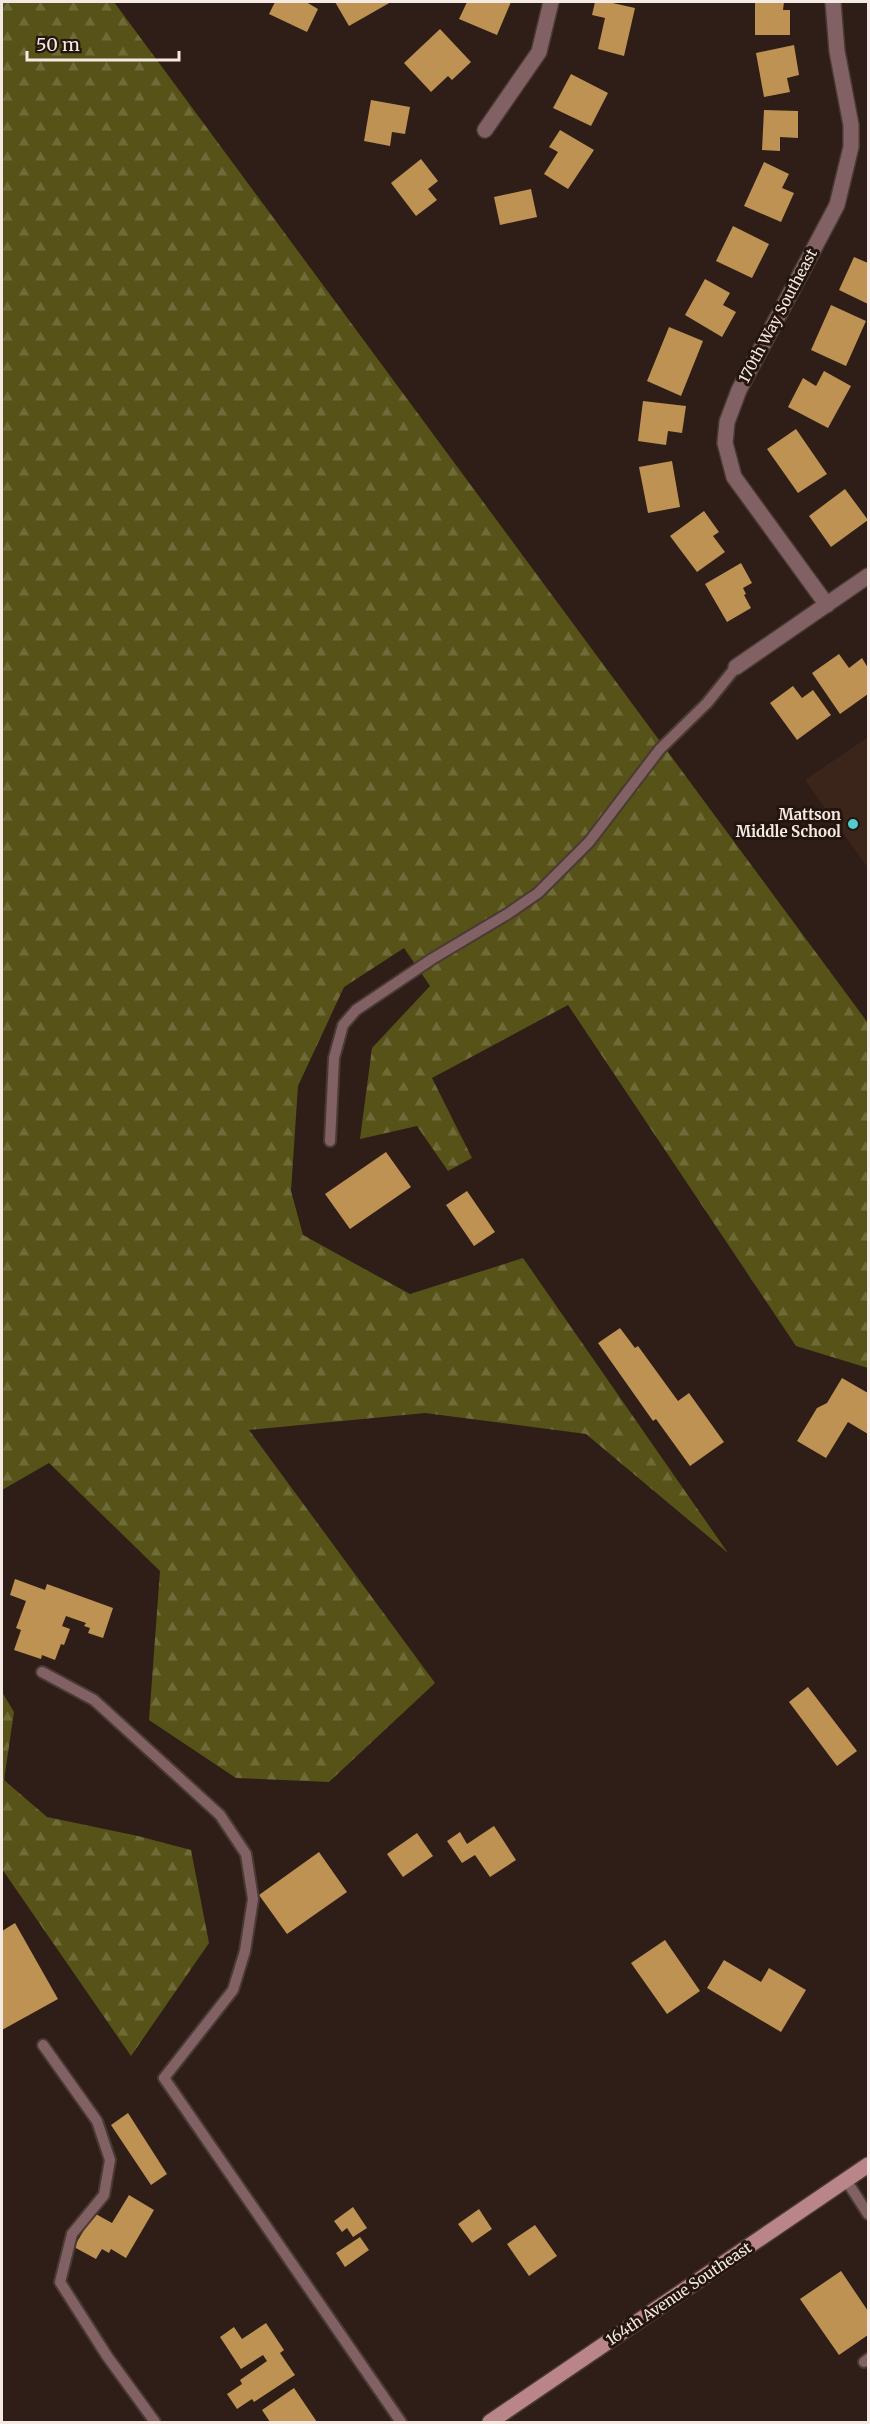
<svg xmlns="http://www.w3.org/2000/svg" width="870" height="2424" viewBox="0 0 870 2424" font-family="Merriweather,serif">
<defs>
<pattern id="forest-firs" width="22" height="20" patternUnits="userSpaceOnUse" patternTransform="scale(1.5)"><rect width="22" height="20" fill="#565218"/><path d="M5 1l3.5 6h-7zM16 11l3.5 6h-7z" fill="#6f6b39"/></pattern>
</defs>
<rect width="100%" height="100%" fill="#2e1e17"/>
<path fill="#3b241a" d="M868,737V868L805,780Z"/>
<path fill="url(#forest-firs)" d="M2,2H114L868,1023V1368L796,1346L568,1005L432,1078L472,1158L448,1171L417,1126L360,1139L372,1048L430,986L404,948L344,987L298,1086L291,1191L303,1235L410,1294L523,1258L728,1553L586,1434L425,1413L249,1430L435,1683L329,1782L236,1778L149,1720L160,1571L49,1463L2,1490Z
M2,1692L14,1712L4,1780L47,1817L138,1836L191,1850L209,1943L131,2056L2,1869Z"/>
<path fill="#be9253" d="M275,2H306L318,9L307,32L269,14Z
M335,2H391L349,26Z
M467,2H511L497,35L459,19Z
M595,2H608L635,8L624,56L598,49L605,18L592,15Z
M755,2H784L783,10H790V35H755Z
M440,29L471,62L452,80L448,76L431,92L404,63Z
M794,45L799,75L787,78L790,92L764,97L756,53Z
M571,74L608,93L591,126L553,108Z
M371,100L410,107L405,134L392,132L390,146L364,141Z
M764,110L798,111V138L780,137V151L762,150Z
M560,130L594,150L568,189L544,174L558,152L549,147Z
M421,159L438,181L428,189L437,200L416,216L391,183Z
M764,162L789,174L782,188L794,193L781,222L744,206Z
M531,189L537,217L500,225L494,197Z
M733,226L769,244L752,278L716,261Z
M854,257L868,263V304L839,290Z
M705,279L730,293L723,305L736,312L722,337L685,315Z
M831,305L866,321L846,366L811,350Z
M669,327L703,341L681,396L647,381Z
M824,371L851,386L828,428L788,407L803,378L816,386Z
M643,401L686,406L682,433L668,431L666,445L638,441Z
M796,429L827,474L798,493L767,449Z
M672,461L680,507L648,513L639,467Z
M845,489L868,520L831,547L809,516Z
M704,511L719,532L713,536L725,552L697,572L670,536Z
M741,563L752,583L743,588L746,594L744,595L751,608L727,622L705,584Z
M839,654L849,668L862,658L868,668V694L840,714L812,673Z
M793,686L802,698L813,690L831,715L797,740L770,703Z
M386,1152L411,1187L350,1229L325,1194Z
M467,1191L495,1232L474,1246L446,1205Z
M620,1328L635,1348L638,1346L678,1401L689,1393L724,1442L690,1466L656,1419L653,1421L598,1343Z
M842,1378L868,1393V1434L848,1422L826,1458L797,1441L817,1408L827,1403Z
M15,1579L45,1590L47,1584L113,1608L103,1638L88,1633L90,1628L84,1626L86,1623L66,1616L62,1626L70,1629L64,1645L61,1644L55,1660L42,1655L41,1659L14,1650L21,1630L16,1628L26,1601L10,1595Z
M808,1687L857,1751L837,1766L789,1702Z
M494,1826L516,1860L490,1877L475,1855L462,1863L447,1841L460,1832L467,1844Z
M417,1833L433,1856L403,1877L387,1854Z
M319,1852L347,1892L287,1934L259,1895Z
M15,1923L58,1999L2,2030V1931Z
M665,1940L700,1991L667,2014L631,1963Z
M724,1960L761,1982L769,1968L806,1990L781,2032L707,1988Z
M128,2113L167,2174L151,2185L111,2125Z
M129,2195L154,2210L126,2258L111,2249L109,2253L102,2249L96,2259L74,2247L94,2213L112,2223Z
M353,2207L367,2228L353,2237L347,2228L342,2232L334,2221Z
M479,2209L492,2229L472,2243L458,2224Z
M535,2225L557,2256L529,2276L507,2244Z
M360,2237L369,2250L345,2267L336,2253Z
M841,2271L868,2311V2335L839,2355L800,2299Z
M266,2323L284,2350L280,2353L295,2375L254,2402L252,2399L237,2409L227,2394L242,2384L240,2380L267,2361L263,2355L241,2369L220,2337L234,2327L242,2339Z
M294,2388L317,2422H270L262,2410Z"/>
<g fill="none" stroke-linecap="round" stroke-linejoin="round">
<g stroke="#4a3a34" stroke-width="14">
<path id="lane" d="M330,1141L334,1058L343,1025L356,1010L432,959L509,913L538,893L589,842L660,749L707,703L736,667
M42,1672L94,1700L220,1815L246,1854L253,1899L245,1951L233,1990L164,2078L401,2422
M43,2045L97,2121L110,2160L104,2195L72,2234L60,2282L107,2356L155,2422
M846,2180L868,2214
M864,2362L868,2359"/>
</g>
<g stroke="#4a3a34" stroke-width="18">
<path id="street" d="M485,130L539,52L551,2
M827,605L734,477L725,443L727,422L739,390L837,205L851,147V125L837,51L833,2
M736,667L868,576"/>
</g>
<g stroke="#4a3a34" stroke-width="18">
<path id="secondary" d="M490,2422L868,2165"/>
</g>
<use href="#lane" stroke="#826164" stroke-width="10"/>
<use href="#street" stroke="#826164" stroke-width="15"/>
<use href="#secondary" stroke="#ba8589" stroke-width="15"/>
</g>
<circle fill="#52cdcf" stroke="#24150e" stroke-width="2" cx="853" cy="824" r="6"/>
<g text-anchor="middle" stroke-width="6" stroke-linejoin="round" paint-order="stroke">
<g font-size="15" fill="#f5e9e4" stroke="#24150e">
<text transform="translate(778 316) rotate(-62)" y="5">170th Way Southeast</text>
<text transform="translate(679 2294) rotate(-34)" y="5">164th Avenue Southeast</text>
</g>
<g font-size="15" font-weight="bold" fill="#f5e9e4" stroke="#24150e" text-anchor="end">
<text x="841" y="820">Mattson<tspan x="841" dy="17">Middle School</tspan></text>
</g>
</g>
<rect width="870" height="2424" fill="none" stroke="#f5e9e4" stroke-width="6"/>
<path d="M27 51v9h152v-9" fill="none" stroke="#f5e9e4" stroke-width="3"/>
<text x="36" y="51" font-size="18" fill="#f5e9e4" stroke="#24150e" stroke-width="4.5" paint-order="stroke">50 m</text>
</svg>
